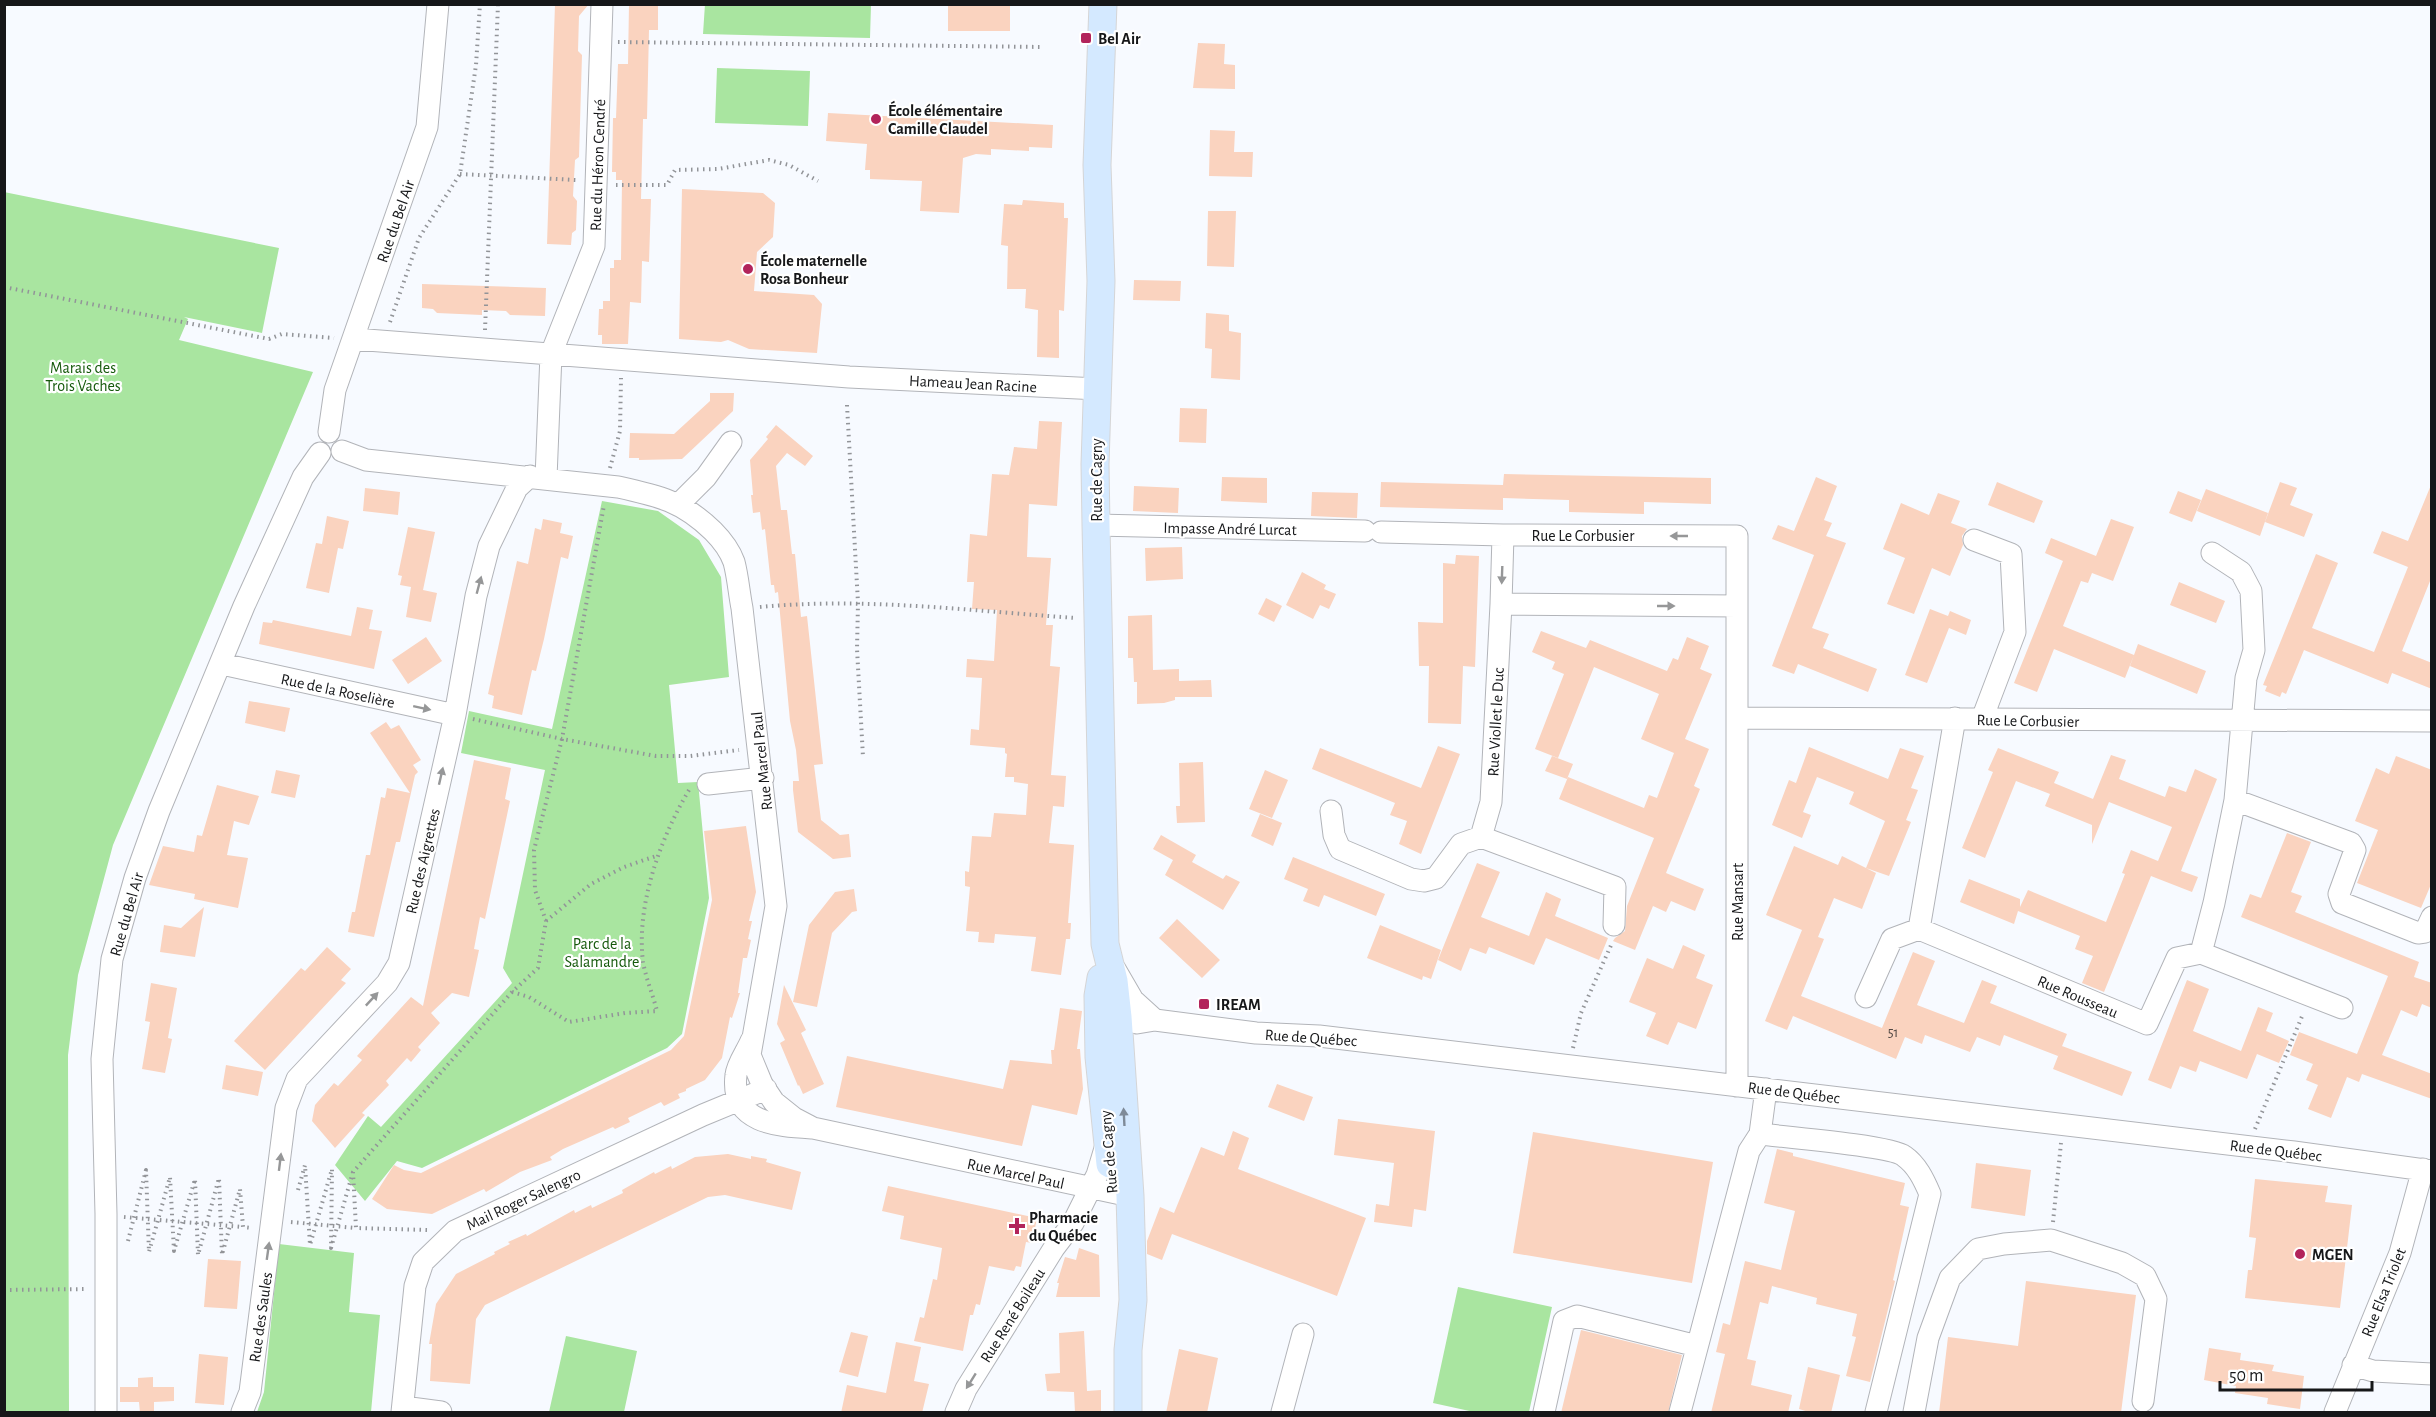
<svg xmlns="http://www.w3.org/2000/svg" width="2436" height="1417" viewBox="0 0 2436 1417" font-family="'Alegreya Sans',sans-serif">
<rect width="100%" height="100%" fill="#f7faff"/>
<path fill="#a9e5a0" d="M705,4L871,5L870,38L703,34Z
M717,68L810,71L808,126L715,123Z
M4,192L279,248L262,333L184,317L188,319L179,340L313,372L113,845L78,975L68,1055L69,1412H5Z
M602,501L658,511L699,540L721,577L729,677L669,685L678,783L698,782L709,898L682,1034L667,1048L422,1168L397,1161L365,1201L335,1165L368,1116L381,1127L512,983L503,968L545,770L461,753L469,711L552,729Z
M279,1244L354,1253L349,1312L380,1315L371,1412H257L264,1392Z
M1458,1287L1552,1307L1529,1412H1474L1433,1403Z
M566,1336L637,1351L624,1412H549Z"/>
<path fill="#fad3bf" d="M555,4H589L579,16L578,51L582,55L579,157L575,160L573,196L577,201L576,230L572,233L571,245L547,244Z
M629,4H658V30H649L647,119H643L641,199H651L649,262L642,261L641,303L630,302L628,344H602V335H598L599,309H603V301H610V268H614V260H621L622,180H616V172H612L613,118H616L618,64H628Z
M948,4H1010V31H948Z
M1198,43L1225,44L1224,64L1235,65V89L1193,88Z
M828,113L1053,125L1052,148L1029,147V151L991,149V155L976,154L963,158L959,213L920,211L922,181L870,179V170H865L867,144L826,141Z
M1210,130L1235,131L1234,152H1253L1252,177L1209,176Z
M682,189L763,193L775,203L773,237L757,252L754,291L814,295L822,304L817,353L749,349L728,340L721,342L679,339Z
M1023,200L1064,203V218H1068L1064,311L1059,310V358L1037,357L1038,310L1025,308L1026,289H1007L1008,246L1001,245L1004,204L1022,205Z
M1208,211H1236L1234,267L1207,266Z
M1134,280L1181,281L1180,301L1133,300Z
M422,284L546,288L545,316L510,315L506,311L482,310V315L437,313L433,309L422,308Z
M1206,313L1229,315V331L1241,333L1240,380L1211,378L1212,349L1205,348Z
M710,393H734L733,411L682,459L639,460V458H629L630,433L674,434L710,401Z
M1180,408L1207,409L1206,443L1179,442Z
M1039,421L1062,422L1057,506L1029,504L1027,557L1051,558L1046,625H1053L1050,666L1060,667L1051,775L1066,776L1064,807L1053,806L1049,843L1074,845L1068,923H1071L1070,939H1066L1061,975L1031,971L1036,937L995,934L994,943L978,942L979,932L966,931L970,887L965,886V871L969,872L972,836L991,837L994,813L1026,815L1028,784L1014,782V777H1005L1007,754L1005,753V748L970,745L971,729L979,730L982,678L966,677L967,659L994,661L997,610L972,609L974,582H967L970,534L987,536L992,474L1009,475L1014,447L1037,449Z
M776,425L813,456L805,466L787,453L776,466L781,510H787L792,554H795L801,617L807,616L823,764L814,765L821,820L840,835L849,834L851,857L833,859L798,832L793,790V781H799L796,750L790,721L778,592L775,593L774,585H771L765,529L762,530L760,512L753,513L751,495H753L750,460L768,439L766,437Z
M1504,474L1711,478V504L1644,502V514L1569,512V500L1503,498V510L1380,507L1381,482L1503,485Z
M1222,477L1267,478V503L1221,501Z
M1816,477L1837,486L1824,520L1832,523L1826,536L1846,543L1812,628L1829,634L1823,648L1877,669L1868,692L1798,664L1794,674L1772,666L1814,555L1772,539L1778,525L1794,531Z
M1997,482L2043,501L2034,523L1988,505Z
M2280,482L2297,488L2290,505L2313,514L2304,537L2265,522Z
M2431,485L2432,576L2402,651L2432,663V689L2392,673L2388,684L2304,650L2286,694L2282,692L2280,697L2265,691L2267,686L2263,685L2316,554L2338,563L2312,628L2374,652L2408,567L2373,553L2382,531L2408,541Z
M1134,486L1179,488L1178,513L1133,511Z
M365,488L400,492L398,515L363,511Z
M2206,489L2268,513L2260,536L2197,511Z
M2178,491L2201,500L2192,522L2169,513Z
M1312,492L1358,493L1357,518L1311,516Z
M1938,493L1960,501L1951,523L1967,529L1962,536L1963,545L1950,576L1932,568L1914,614L1887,604L1905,558L1883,549L1901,503L1929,515Z
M327,516L349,521L343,549L338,548L329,593L306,588L316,543L322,544Z
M543,519L562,523L560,533L573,536L568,559L561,557L544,639L536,671L532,670L522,715L492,708L494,696L488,694L517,561L528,564L535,528L541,530Z
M2111,519L2134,527L2113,581L2092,573L2088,583L2081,581L2063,626L2134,655L2125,678L2054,649L2037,692L2014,683L2063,561L2045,553L2051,538L2096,556Z
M408,527L435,532L423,590L437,593L431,622L406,617L411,587L400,585L402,576L398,575Z
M1182,547L1183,579L1146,581L1145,548Z
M1456,555L1479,556L1475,667L1463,666L1461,724L1428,723L1429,666H1419L1418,622L1443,623V563L1455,564Z
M1302,572L1326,585L1324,589L1336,594L1329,609L1320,605L1313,619L1286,605Z
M2179,582L2225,601L2216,623L2170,605Z
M1266,598L1282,606L1274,622L1258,614Z
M357,607L373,610L369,629L382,631L374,669L259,644L263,622L272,623L273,620L351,636Z
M1930,609L1948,616L1950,611L1971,620L1966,635L1949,628L1927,683L1905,675Z
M1152,615L1153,670L1179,669V681L1211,680L1212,697H1175V700L1164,703L1137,704V682H1134L1133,658H1128V616Z
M1541,631L1586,648L1590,640L1667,671L1673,658L1678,660L1687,637L1709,646L1700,669L1712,674L1685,739L1709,749L1694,786L1700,789L1666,873L1704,889L1695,911L1671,901L1666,912L1653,906L1635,950L1613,941L1615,938L1625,931L1627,906L1654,838L1559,799L1568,777L1644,808L1649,795L1657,798L1674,753L1641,739L1659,694L1594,667L1558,758L1535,749L1564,674L1552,669L1555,662L1532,652Z
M426,637L442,661L408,684L392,660Z
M2138,644L2206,671L2197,694L2130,666Z
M249,701L290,708L285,732L245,723Z
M386,722L391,729L399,725L421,760L413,765L418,772L415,775L400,842H396L374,937L348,932L352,912H355L366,855H370L381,797L385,798L387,788L410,793L370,733Z
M1438,746L1460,754L1421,854L1399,844L1407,821L1390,815L1395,803L1312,769L1320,748L1421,788Z
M1809,747L1888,779L1900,748L1924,756L1911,788L1918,790L1906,820L1911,822L1889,876L1866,868L1885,821L1849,804L1854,792L1817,777L1803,812L1811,815L1802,838L1772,825L1789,780L1796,783Z
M1998,748L2059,772L2054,783L2093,799L2111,755L2126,760L2119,779L2165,797L2169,786L2186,792L2195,769L2217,779L2181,871L2198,877L2192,892L2151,876L2104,992L2082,983L2093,956L2075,949L2080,936L2018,911L2014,924L1960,902L1969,879L2020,899V907L2028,890L2106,922L2125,874L2122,873L2131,850L2158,861L2172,827L2109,802L2092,844V825L2045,806L2050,794L2016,781L1985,858L1962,848L1993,772L1988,770Z
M1552,756L1573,764L1567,779L1545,771Z
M2396,756L2432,770V882L2421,908L2357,883L2378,830L2355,821L2376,768L2389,774Z
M474,760L511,768L505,799L510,801L485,919L480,917L474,949L479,950L469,997L452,993L431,1013L440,1023L418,1047L421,1050L411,1062L407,1058L386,1081L389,1085L362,1113L365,1115L335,1148L312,1121L315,1105L334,1083L338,1086L362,1060L357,1056L411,997L423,1006Z
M1203,762L1205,822L1177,823L1176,806H1180L1179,763Z
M276,770L300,775L295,798L271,793Z
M1265,770L1288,780L1272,818L1249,809Z
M217,785L259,796L249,825L234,821L227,855L248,858L238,908L194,899L195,894L149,885L163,846L194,852L197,835L202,836Z
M1260,814L1282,823L1273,846L1251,836Z
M746,826L756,892L749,921H752L748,939L751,940L747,958H743L738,993H740L732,1018L730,1017L722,1058L705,1080L686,1089V1091L678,1094L680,1098L664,1106L661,1102L628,1118L630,1122L615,1129L613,1127L563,1149L550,1157L552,1160L520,1172L486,1192L484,1189L432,1214L387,1209L372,1199L394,1165L404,1170L421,1173L671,1050L684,1036L712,900L704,831Z
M2287,833L2311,842L2291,892L2302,896L2295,912L2419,962L2414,977L2432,983V1008L2422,1004L2417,1017L2401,1010L2382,1055L2432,1074V1099L2362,1074L2359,1082L2347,1077L2331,1118L2308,1109L2318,1085L2306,1080L2313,1064L2290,1055L2299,1032L2357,1054L2388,976L2241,917L2250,894L2261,898Z
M1161,835L1196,855L1192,862L1223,879L1226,875L1240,882L1223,910L1165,875L1173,860L1153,849Z
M1794,846L1838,865L1842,856L1876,873L1862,909L1834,898L1818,937L1824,939L1801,996L1882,1028L1913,952L1935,961L1917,1005L1964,1023L1982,980L1997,986L1990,1003L2067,1034L2058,1056L2004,1035L2000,1046L1977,1037L1970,1052L1925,1035L1922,1044L1905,1037L1896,1059L1793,1016L1787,1030L1765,1021L1802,930L1766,915Z
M1293,857L1385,894L1376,916L1324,895L1319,907L1303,901L1308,889L1284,879Z
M1477,863L1500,872L1481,917L1529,936L1546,892L1561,899L1555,916L1608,938L1599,960L1546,938L1534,965L1489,947L1486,954L1470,948L1461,971L1438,960Z
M854,889L857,911L852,912L832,933L817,1007L793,1002L809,925L835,892Z
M204,907L195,957L160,952L164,925L181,928Z
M1177,919L1220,960L1202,978L1159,938Z
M1380,925L1441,950L1431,979L1423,976L1422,980L1367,958Z
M1683,945L1705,955L1696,978L1713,985L1696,1029L1678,1022L1668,1045L1646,1036L1656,1013L1629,1002L1647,958L1673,969Z
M327,947L351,969L341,980L346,983L265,1070L234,1041L301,968L305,971Z
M2187,980L2209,989L2193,1031L2241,1051L2258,1007L2273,1013L2266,1031L2289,1041L2279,1063L2257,1054L2247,1079L2200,1061L2196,1072L2180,1066L2171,1089L2148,1080Z
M151,983L177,988L168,1038L172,1039L165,1073L142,1069L150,1022L145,1021Z
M784,985L806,1030L801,1033L824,1084L803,1094L799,1085L798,1086L780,1043L785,1040L777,1024Z
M1060,1008L1082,1011L1077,1049H1080L1083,1089L1077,1115L1032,1105L1022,1146L836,1107L847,1056L1003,1089L1010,1060L1052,1064L1051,1050H1054Z
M2062,1046L2132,1072L2122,1096L2053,1069Z
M226,1065L263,1072L258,1096L222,1089Z
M1277,1084L1313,1097L1304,1121L1268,1107Z
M1338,1119L1435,1131L1426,1211L1414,1209L1412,1227L1374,1222L1376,1204L1389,1206L1394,1163L1334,1155Z
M1233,1131L1249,1138L1238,1169L1366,1218L1337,1296L1172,1234L1162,1260L1147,1254V1241L1160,1207L1174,1213L1201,1147L1224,1156Z
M1533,1132L1713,1162L1692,1283L1513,1253Z
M1777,1149L1793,1153V1156L1905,1183L1900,1205L1909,1207L1893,1280L1895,1281L1870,1382L1846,1376L1856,1337L1852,1336L1857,1314L1816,1304L1817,1298L1772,1286L1768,1304L1760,1302L1747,1359L1756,1361L1751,1385L1792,1395L1788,1413H1711L1725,1354L1716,1352L1723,1323L1730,1325L1745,1261L1781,1270L1785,1252L1795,1211L1764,1203Z
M728,1154L751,1159V1156L767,1159L766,1162L801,1172L792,1210L725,1195L708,1197L485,1305L476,1319L470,1384L430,1381L432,1344H429L436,1304L456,1274L495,1254L494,1252L510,1244L508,1242L526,1234L527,1236L574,1210L575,1213L591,1205L592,1208L623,1193L622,1190L654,1172L655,1174L671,1166L672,1169L695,1157Z
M1976,1163L2031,1170L2025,1216L1971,1208Z
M2255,1179L2328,1186L2325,1202L2352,1205L2340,1308L2245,1298L2248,1270H2252L2256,1238L2249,1237Z
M888,1186L1037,1218L1032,1243L1026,1242L1021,1267L1016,1266L1014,1271L989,1266L980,1305L976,1304L973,1315H970L963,1351L914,1341L920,1317L924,1318L933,1279L937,1280L942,1248L900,1239L904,1216L882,1211Z
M1079,1248L1099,1255L1100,1297H1056L1059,1283H1057L1065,1257L1076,1260Z
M208,1259L241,1261L237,1309L204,1307Z
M2026,1281L2136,1295L2121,1413H1939L1948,1337L2018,1346Z
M1581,1330L1682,1355L1668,1413H1561Z
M1084,1331L1087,1391L1101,1390V1413H1075L1074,1392L1047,1391L1045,1374L1060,1373L1059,1333Z
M851,1332L868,1336L858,1377L839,1372Z
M896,1342L921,1347L914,1381L929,1384L922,1413H841L847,1385L886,1393Z
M2209,1348L2241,1353L2240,1360L2274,1365L2272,1371L2304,1376L2300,1409L2267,1404L2268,1398L2235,1393L2236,1386L2204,1380Z
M1179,1349L1218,1358L1207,1413H1166Z
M199,1354L228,1357L224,1405L195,1403Z
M1808,1367L1840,1375L1831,1413H1812L1799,1409Z
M153,1377V1387H174V1401L154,1402V1413H140L139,1402H120V1387H138V1378Z"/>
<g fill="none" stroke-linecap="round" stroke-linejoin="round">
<g stroke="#b2b4b9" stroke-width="23">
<path id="minor" d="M354,339L849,377L1098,389
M329,432L335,390L427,127L438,4
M342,451L366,460L618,487C659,496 682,501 713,531C721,539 730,551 734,562C738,577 739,593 742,608L776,906L750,1055L762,1084L774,1102L794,1118L813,1128
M546,478L551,354L594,246L602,4
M679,504L706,477L731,442
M1096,525L1365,531
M1381,532L1503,535
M1974,540L2011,554L2015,632L1982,719
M1501,604L1491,802L1481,837L1615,887L1614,925
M1737,606L1501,604L1503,535L1737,536V718L2432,721
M222,664L455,715
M1737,718V1086
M1955,718L1919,929L2147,1024L2177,958L2201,953L2214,903L2235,800L2246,678L2254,650L2251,591L2241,572L2212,553
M708,784L763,778
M2235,800L2351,843L2355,850L2339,894L2342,903L2418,933L2425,932L2432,917
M1331,811L1334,835L1340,849L1411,879L1424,881L1436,878L1461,844L1481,837
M2201,953L2342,1008
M1115,969L1133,1000L1155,1020
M1866,997L1892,939L1919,929
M1107,1009L1118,1017L1137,1023L1155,1020L1256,1033L1319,1036L2294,1152L2432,1171
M751,1041C747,1051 737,1064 736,1075C730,1124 778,1126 813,1128L1130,1196
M1760,1134C1784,1137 1891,1146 1904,1156C1917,1165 1924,1180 1930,1194L1876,1412
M2353,1365L2373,1371L2432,1374
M403,1407L441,1412
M106,1412V1214L102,1059L112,959L135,878L159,811L244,606L303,477L320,453
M242,1412L250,1392L286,1108L297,1079L387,983L399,963L455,715L476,596L489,546L517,488L530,476
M402,1412L415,1286L423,1262L455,1231L703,1115L766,1089
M956,1412L966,1389L1054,1248L1073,1223L1097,1175L1106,1145
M1282,1412L1303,1334
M1544,1412L1564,1321L1577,1316L1697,1346
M1680,1412L1749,1151L1760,1134L1766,1089
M1914,1412L1928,1338L1950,1278L1978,1249L2004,1244L2051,1240L2122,1263L2145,1276L2156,1299L2143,1401
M2335,1412L2400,1253L2423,1169"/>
</g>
<g stroke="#d5d5d6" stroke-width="29">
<path id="major" d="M1103,4L1097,165L1101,281L1095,464L1096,525L1105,944L1114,981L1118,1017L1130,1196L1133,1300L1128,1350V1412
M1101,978L1098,996L1099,1057L1110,1164"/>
</g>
<path stroke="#929498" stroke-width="4" stroke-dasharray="1.5 4.5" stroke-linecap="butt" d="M618,42L1043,47
M460,174L576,180
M616,185H667L675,170L718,169L769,160L789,165L818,181
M4,287L269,339L282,334L334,338
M390,322L419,238L460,174L476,65L480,4
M485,330L498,4
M847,405L858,603L857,649L863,757
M610,468L620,431L621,378
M760,607C865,597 972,611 1076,618
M473,719L562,739L604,505
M546,921L591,884L624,867L656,856
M512,992L529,997L569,1022L625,1013L657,1011C653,995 646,979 643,962C636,905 660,839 689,790
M1573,1048L1581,1013L1612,943
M2255,1129L2303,1014
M298,1190L305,1165L310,1245L332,1169L331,1248L353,1172
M124,1217L243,1227
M291,1222L355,1228
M2053,1222L2061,1143
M427,1230L356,1228L353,1172L512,992L538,968L546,921L535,890L534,850L562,739L656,756H690L739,750
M128,1241L146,1170L149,1252L170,1177L174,1251L195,1179L198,1255L219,1178L222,1255L240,1189L243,1227L252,1228
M4,1290L88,1289"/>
<use href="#minor" stroke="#fff" stroke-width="21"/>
<use href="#major" stroke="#d4e9ff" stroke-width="27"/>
</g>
<defs><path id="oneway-solid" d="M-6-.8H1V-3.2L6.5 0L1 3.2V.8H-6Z" transform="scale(1.5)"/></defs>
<g fill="#969798">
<use href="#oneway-solid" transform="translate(1679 536) rotate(-180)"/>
<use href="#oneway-solid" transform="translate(1502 575) rotate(92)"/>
<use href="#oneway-solid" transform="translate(479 585) rotate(-75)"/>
<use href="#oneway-solid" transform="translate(1666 606)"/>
<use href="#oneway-solid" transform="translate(422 708) rotate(12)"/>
<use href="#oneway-solid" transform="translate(441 776) rotate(-77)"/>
<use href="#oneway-solid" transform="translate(372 999) rotate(-47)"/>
<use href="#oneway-solid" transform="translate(280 1162) rotate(-83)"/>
<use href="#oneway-solid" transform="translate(268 1251) rotate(-82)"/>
<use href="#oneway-solid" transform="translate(971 1381) rotate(122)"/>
</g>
<use fill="#7e8a98" href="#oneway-solid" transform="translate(1124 1117) rotate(-93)"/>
<g fill="#b2245b" stroke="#fff" stroke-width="2">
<rect x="1080" y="32" width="12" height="12" rx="3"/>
<circle cx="876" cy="119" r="6"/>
<circle cx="748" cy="269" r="6"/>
<rect x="1198" y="998" width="12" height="12" rx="3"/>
<path d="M1014 1217h6v6h6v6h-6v6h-6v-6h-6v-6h6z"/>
<circle cx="2300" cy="1254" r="6"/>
</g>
<g text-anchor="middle" stroke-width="4.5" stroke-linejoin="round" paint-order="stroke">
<g font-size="14" fill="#4f4642">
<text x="1893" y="1037">51</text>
</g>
<g font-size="16" font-weight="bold" fill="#161719" stroke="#fff" text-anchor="start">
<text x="1098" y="44">Bel Air</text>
<text x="888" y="116">École élémentaire<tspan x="888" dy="18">Camille Claudel</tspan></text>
<text x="760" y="266">École maternelle<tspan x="760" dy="18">Rosa Bonheur</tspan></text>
<text x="1216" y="1010">IREAM</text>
<text x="1029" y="1223">Pharmacie<tspan x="1029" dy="18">du Québec</tspan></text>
<text x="2312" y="1260">MGEN</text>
</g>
<g font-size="16" fill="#161719" stroke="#fff">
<text transform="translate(597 165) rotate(-88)" y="6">Rue du Héron Cendré</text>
<text transform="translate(395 221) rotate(-71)" y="6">Rue du Bel Air</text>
<text transform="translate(973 383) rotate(3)" y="6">Hameau Jean Racine</text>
<text transform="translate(1096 480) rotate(-90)" y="6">Rue de Cagny</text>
<text transform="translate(1230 528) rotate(1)" y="6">Impasse André Lurcat</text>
<text x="1583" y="541">Rue Le Corbusier</text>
<text transform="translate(338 690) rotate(12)" y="6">Rue de la Roselière</text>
<text transform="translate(2028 720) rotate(1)" y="6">Rue Le Corbusier</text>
<text transform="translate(1495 722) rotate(-87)" y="6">Rue Viollet le Duc</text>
<text transform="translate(761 761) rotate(-96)" y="6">Rue Marcel Paul</text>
<text transform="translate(422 861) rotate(-77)" y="6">Rue des Aigrettes</text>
<text transform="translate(1737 902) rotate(-90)" y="6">Rue Mansart</text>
<text transform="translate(126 914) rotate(-74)" y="6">Rue du Bel Air</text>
<text transform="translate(2078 996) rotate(23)" y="6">Rue Rousseau</text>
<text transform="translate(1311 1037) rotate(4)" y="6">Rue de Québec</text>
<text transform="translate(1794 1092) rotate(7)" y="6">Rue de Québec</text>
<text transform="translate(2276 1150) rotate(7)" y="6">Rue de Québec</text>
<text transform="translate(1108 1152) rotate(-95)" y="6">Rue de Cagny</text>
<text transform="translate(1016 1173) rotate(12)" y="6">Rue Marcel Paul</text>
<text transform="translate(523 1199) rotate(-25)" y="6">Mail Roger Salengro</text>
<text transform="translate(2383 1292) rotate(-68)" y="6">Rue Elsa Triolet</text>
<text transform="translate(1012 1315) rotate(-58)" y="6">Rue René Boileau</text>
<text transform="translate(260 1317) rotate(-82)" y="6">Rue des Saules</text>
</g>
<g font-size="16" fill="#15590b" stroke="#fff">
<text x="83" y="373">Marais des<tspan x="83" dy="18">Trois Vaches</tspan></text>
<text x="602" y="949">Parc de la<tspan x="602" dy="18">Salamandre</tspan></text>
</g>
</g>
<rect width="2436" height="1417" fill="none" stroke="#161719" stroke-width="12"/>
<path d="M2220 1381v9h152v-9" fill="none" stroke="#161719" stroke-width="3"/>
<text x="2229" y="1381" font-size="18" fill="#161719" stroke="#ffffff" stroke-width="4.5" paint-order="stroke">50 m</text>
</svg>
